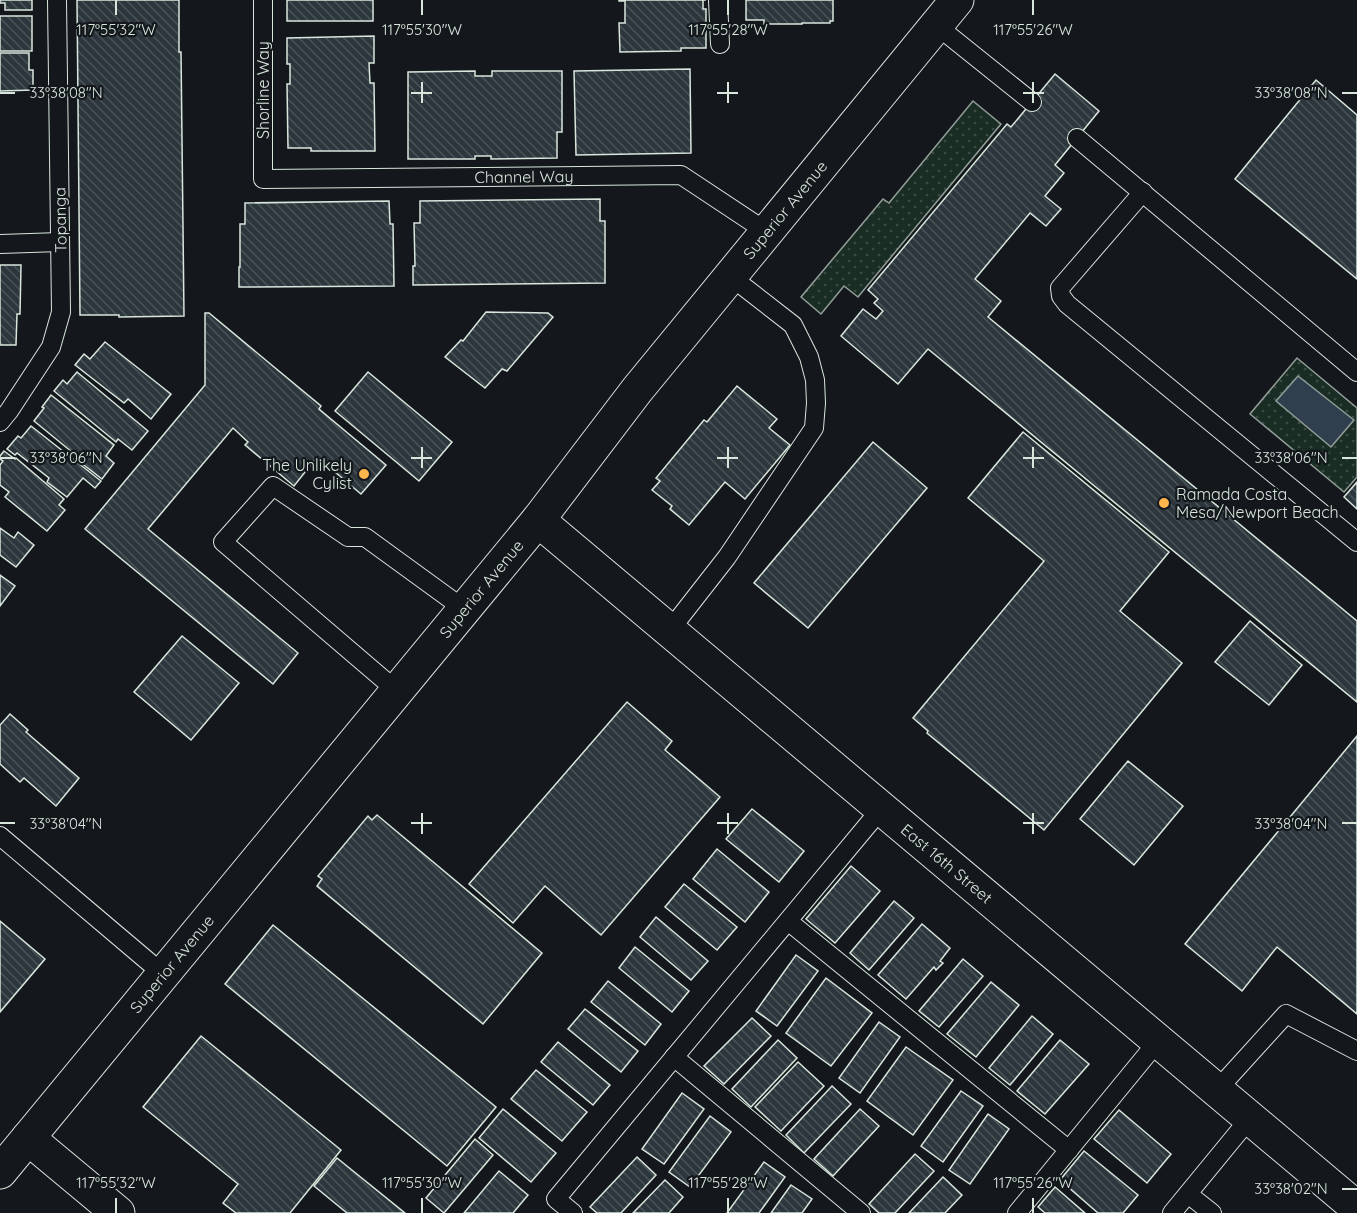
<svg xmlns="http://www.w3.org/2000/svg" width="1357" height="1213" font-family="Quicksand,sans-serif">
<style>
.park{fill:url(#park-dots);stroke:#939e99;stroke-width:1.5}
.water{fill:#2f3f4d;stroke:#939e99;stroke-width:1.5}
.building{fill:url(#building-back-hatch);stroke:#d8e6dc;stroke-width:1.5}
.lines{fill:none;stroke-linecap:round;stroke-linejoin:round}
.lane-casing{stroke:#d8e6dc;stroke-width:20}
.street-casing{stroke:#d8e6dc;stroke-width:35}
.secondary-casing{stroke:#d8e6dc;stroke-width:35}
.lane{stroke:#14181c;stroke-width:18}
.street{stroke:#14181c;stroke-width:33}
.secondary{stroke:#14181c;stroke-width:33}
.ticks{fill:none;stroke:#d8e6dc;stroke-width:2}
.poi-dot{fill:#ffb74d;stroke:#14181c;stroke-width:2}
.labels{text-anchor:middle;stroke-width:4.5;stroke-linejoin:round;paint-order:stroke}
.street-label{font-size:16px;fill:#d8e6dc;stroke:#14181c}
.poi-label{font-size:16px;fill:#d8e6dc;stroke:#14181c;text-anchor:end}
.ticks-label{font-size:15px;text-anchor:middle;fill:#d8e6dc;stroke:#14181c;stroke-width:4.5;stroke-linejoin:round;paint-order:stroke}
</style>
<defs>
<pattern id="park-dots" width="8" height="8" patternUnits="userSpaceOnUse" patternTransform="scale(1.5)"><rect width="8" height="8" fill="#1a2d24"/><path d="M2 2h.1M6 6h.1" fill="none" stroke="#3b4b43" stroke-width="1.8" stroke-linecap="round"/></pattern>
<pattern id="building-back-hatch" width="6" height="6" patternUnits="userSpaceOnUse" patternTransform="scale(1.5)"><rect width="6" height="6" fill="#2c363c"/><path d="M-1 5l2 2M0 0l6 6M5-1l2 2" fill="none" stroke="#4a5358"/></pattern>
</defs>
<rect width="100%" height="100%" fill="#14181c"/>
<g class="park">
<polygon points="973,101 1001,124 858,297 844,286 821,314 801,297 883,199 889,203"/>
<polygon points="1297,358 1357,408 1357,477 1344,492 1250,414"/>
</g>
<polygon class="water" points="1298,376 1354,420 1331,447 1276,401"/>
<g class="building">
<polygon points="0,0 32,0 32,10 5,10 5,3 0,3"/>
<polygon points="77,0 179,0 179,52 181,52 184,316 119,317 119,315 80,315"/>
<rect x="287" y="0" width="86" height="21"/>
<polygon points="619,0 706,0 703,0 703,9 706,9 706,48 681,48 681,51 620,52 619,23 625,23 625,1 619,1"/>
<polygon points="746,0 833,0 833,21 830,21 830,23 802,23 802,24 764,24 764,20 746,20"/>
<rect x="0" y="16" width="32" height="35"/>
<polygon points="374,36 374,63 369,63 370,83 374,83 375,151 311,151 311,148 288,148 287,84 290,84 290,64 287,64 287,38"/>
<polygon points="0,53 29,53 29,70 33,70 33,90 0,91"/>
<polygon points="690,69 691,153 576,155 574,71"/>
<polygon points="475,71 475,76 492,76 492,71 562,71 562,132 557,132 557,158 491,159 491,156 475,156 475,159 408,159 408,72"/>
<polygon points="1055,74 1099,111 1055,165 1064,173 1045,196 1061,209 1046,226 1030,213 975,279 1001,301 988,317 1357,621 1357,702 928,349 898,384 841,336 863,309 876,319 883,311 874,303 878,299 868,290 1007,124 1011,127"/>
<polygon points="1316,80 1357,115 1357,279 1235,179"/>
<polygon points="600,199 600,221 605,221 605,283 413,285 413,266 415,266 414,223 420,223 420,201"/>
<polygon points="389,201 390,224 393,224 394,286 239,287 239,267 240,267 240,224 245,224 245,203"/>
<polygon points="0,265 21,265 20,314 17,314 16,345 0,345"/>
<polygon points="486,312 548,313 553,317 507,371 502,369 485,388 445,357 461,340 463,341"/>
<polygon points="205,313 209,313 321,406 319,409 386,465 361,494 317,457 294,486 245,445 248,442 233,428 148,529 298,653 273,684 85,529 205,385"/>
<polygon points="105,342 171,394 151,419 128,399 124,403 75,365 84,354 90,359"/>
<polygon points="77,372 148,431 132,450 118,439 116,442 54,391 63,380 67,384"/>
<polygon points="368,372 452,442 419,481 335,411"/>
<polygon points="737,386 777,419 769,428 790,445 745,499 725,482 689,525 670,509 672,506 652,490 660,481 656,478 704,420 707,422"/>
<polygon points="51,395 114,445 106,456 114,463 102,479 76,459 78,457 34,421 44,408 42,407"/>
<polygon points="31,426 101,481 95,488 83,478 67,497 47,482 49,478 17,453 15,455 7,449 18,436 21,438"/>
<polygon points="1023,432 1169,552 1120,611 1182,663 1044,830 927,733 928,731 913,718 1044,561 968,498"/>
<polygon points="873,442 927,488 808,628 754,583"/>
<polygon points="4,451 15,459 16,458 64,499 59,505 65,510 47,531 5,497 9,492 0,485 0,465 3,461 0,459 0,456"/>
<polygon points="1357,482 1357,509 1344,497"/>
<polygon points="0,528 14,538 18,532 34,545 16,567 0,555"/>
<polygon points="0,575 15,586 0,606"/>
<polygon points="1250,621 1302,665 1269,705 1215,662"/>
<polygon points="182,636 239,683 191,740 134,692"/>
<polygon points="627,702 672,741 665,750 720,797 601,935 545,886 513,923 469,884"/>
<polygon points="10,714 28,730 26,732 79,778 56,806 24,778 20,782 0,764 0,725"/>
<polygon points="1357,736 1357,1014 1277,947 1242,991 1185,944"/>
<polygon points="1128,761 1183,806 1134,865 1080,819"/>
<polygon points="752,809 804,851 779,882 726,839"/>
<polygon points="377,815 542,953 483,1024 317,886 322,879 318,876 368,816 372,820"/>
<polygon points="717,849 769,892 745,922 693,879"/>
<polygon points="851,866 880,891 835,943 806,919"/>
<polygon points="684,884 737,927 717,950 665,907"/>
<polygon points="894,901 914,918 869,970 850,953"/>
<polygon points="656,917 708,961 691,980 640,937"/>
<polygon points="0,921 45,959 0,1012"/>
<polygon points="922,924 950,948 940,961 943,963 936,970 934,967 906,999 878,975"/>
<polygon points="273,925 496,1107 447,1166 225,984"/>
<polygon points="635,947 689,991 672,1012 619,968"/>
<polygon points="796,955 818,971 777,1026 756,1011"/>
<polygon points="963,959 983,976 939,1027 919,1011"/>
<polygon points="826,978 872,1013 831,1066 786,1033"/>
<polygon points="608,981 661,1024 645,1045 591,1002"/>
<polygon points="991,982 1019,1005 976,1057 947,1034"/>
<polygon points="585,1009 638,1051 621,1072 568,1029"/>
<polygon points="1032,1016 1053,1034 1010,1085 989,1068"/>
<polygon points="752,1018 771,1036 724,1084 704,1066"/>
<polygon points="879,1022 900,1037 860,1093 839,1078"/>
<polygon points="201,1036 341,1150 290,1213 236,1213 223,1203 238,1184 143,1107"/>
<polygon points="778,1040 797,1058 751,1107 732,1089"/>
<polygon points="1060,1040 1089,1064 1045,1114 1017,1091"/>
<polygon points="558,1042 610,1085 593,1105 541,1062"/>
<polygon points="906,1047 953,1080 913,1135 867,1101"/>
<polygon points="798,1062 824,1086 781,1131 755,1107"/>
<polygon points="536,1070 587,1112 562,1141 511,1099"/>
<polygon points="832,1086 851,1104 804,1153 786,1135"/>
<polygon points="961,1091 983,1106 943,1162 921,1146"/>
<polygon points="682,1093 704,1109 664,1164 642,1149"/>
<polygon points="503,1109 556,1153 531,1182 479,1138"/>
<polygon points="860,1109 879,1126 833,1176 814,1159"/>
<polygon points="1119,1110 1171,1154 1147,1183 1094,1139"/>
<polygon points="988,1114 1009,1129 970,1184 949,1170"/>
<polygon points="710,1116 731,1132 690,1187 669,1172"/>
<polygon points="475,1139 493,1155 444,1213 426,1198"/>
<polygon points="1084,1151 1138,1195 1123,1213 1098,1213 1060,1180"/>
<polygon points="915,1154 934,1171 895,1213 879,1213 869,1204"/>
<polygon points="637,1157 656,1175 621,1213 597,1213 590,1207"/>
<polygon points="337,1158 405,1213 347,1213 314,1186"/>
<polygon points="764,1162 785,1177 759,1213 727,1213"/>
<polygon points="499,1171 528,1195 513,1213 464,1213"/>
<polygon points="943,1177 962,1195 945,1213 909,1213"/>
<polygon points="665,1180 683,1197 669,1213 633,1213"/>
<polygon points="791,1185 812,1199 802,1213 771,1213"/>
<polygon points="1055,1187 1085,1213 1045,1213 1038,1207"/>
</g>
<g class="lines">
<defs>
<g id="lane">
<path id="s1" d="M 263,0 L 263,179 L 681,175 L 767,232"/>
<polyline points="718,0 720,44"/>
<polyline points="936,25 1032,102"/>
<polyline points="1077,138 1357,372"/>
<polyline points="1143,192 1060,288 1061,296 1067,304 1357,542"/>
<polyline points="0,244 60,242"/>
<polyline points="0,422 9,411 51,347 61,312 57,0"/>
<polyline points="670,630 727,557 814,428 816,403 815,380 809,357 793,325 730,276"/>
<polyline points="397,691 223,542 273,486 348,537 365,537 464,609"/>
<polyline points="0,836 163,974"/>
<polyline points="788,921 1069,1150"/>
<polyline points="674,1057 861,1213"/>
<polyline points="1217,1090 1286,1014 1357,1051"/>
<polyline points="1188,1194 1212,1213"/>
<polyline points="573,1213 556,1199 881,809"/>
<polyline points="1017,1213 1158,1041"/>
<polyline points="1172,1213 1250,1118"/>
</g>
<polyline id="street" points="28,1138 118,1213"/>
<g id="secondary">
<path id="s2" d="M 538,520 L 1357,1208"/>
<path id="s3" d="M 0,1172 L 538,520 L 637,390 L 957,0"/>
</g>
</defs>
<use href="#lane" class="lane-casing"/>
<use href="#street" class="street-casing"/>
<use href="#secondary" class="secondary-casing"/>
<use href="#lane" class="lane"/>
<use href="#street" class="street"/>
<use href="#secondary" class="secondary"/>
</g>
<path class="ticks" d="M 116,0 L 116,15M 422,0 L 422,15M 728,0 L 728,15M 1033,0 L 1033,15M 422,82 L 422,103M 728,82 L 728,103M 1033,82 L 1033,103M 0,93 L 15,93M 411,93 L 432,93M 717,93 L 738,93M 1023,93 L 1044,93M 1342,93 L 1357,93M 422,447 L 422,468M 728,447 L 728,468M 1033,447 L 1033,468M 0,458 L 15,458M 411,458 L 432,458M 717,458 L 738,458M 1023,458 L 1044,458M 1342,458 L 1357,458M 422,813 L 422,834M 728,813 L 728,834M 1033,813 L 1033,834M 0,823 L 15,823M 411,823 L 432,823M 717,823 L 738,823M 1023,823 L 1044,823M 1342,823 L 1357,823M 1342,1189 L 1357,1189M 116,1198 L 116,1213M 422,1198 L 422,1213M 728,1198 L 728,1213M 1033,1198 L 1033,1213"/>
<g class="poi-dot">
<circle cx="364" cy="474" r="6"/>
<circle cx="1164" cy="503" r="6"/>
</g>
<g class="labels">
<g class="street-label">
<text transform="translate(263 90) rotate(-90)" y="6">Shorline Way</text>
<text dy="6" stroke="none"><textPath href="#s1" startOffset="440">Channel Way</textPath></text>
<text dy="6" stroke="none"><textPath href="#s3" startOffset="1242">Superior Avenue</textPath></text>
<text transform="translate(60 220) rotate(-91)" y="6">Topanga</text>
<text dy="6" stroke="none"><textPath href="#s3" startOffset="756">Superior Avenue</textPath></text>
<text dy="6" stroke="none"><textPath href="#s2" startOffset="534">East 16th Street</textPath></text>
<text dy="6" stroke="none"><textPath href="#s3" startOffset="270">Superior Avenue</textPath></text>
</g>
<g class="poi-label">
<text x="352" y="471">The Unlikely<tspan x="352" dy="18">Cylist</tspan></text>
<text x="1176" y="500" text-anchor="start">Ramada Costa<tspan x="1176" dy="18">Mesa/Newport Beach</tspan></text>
</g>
</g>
<g class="ticks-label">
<text x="116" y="35">117°55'32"W</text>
<text x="422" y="35">117°55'30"W</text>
<text x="728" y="35">117°55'28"W</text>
<text x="1033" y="35">117°55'26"W</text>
<text x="66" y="98">33°38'08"N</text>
<text x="1291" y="98">33°38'08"N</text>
<text x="66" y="463">33°38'06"N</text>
<text x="1291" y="463">33°38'06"N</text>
<text x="66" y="829">33°38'04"N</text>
<text x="1291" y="829">33°38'04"N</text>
<text x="116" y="1188">117°55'32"W</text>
<text x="422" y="1188">117°55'30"W</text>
<text x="728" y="1188">117°55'28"W</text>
<text x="1033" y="1188">117°55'26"W</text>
<text x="1291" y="1194">33°38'02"N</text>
</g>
</svg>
